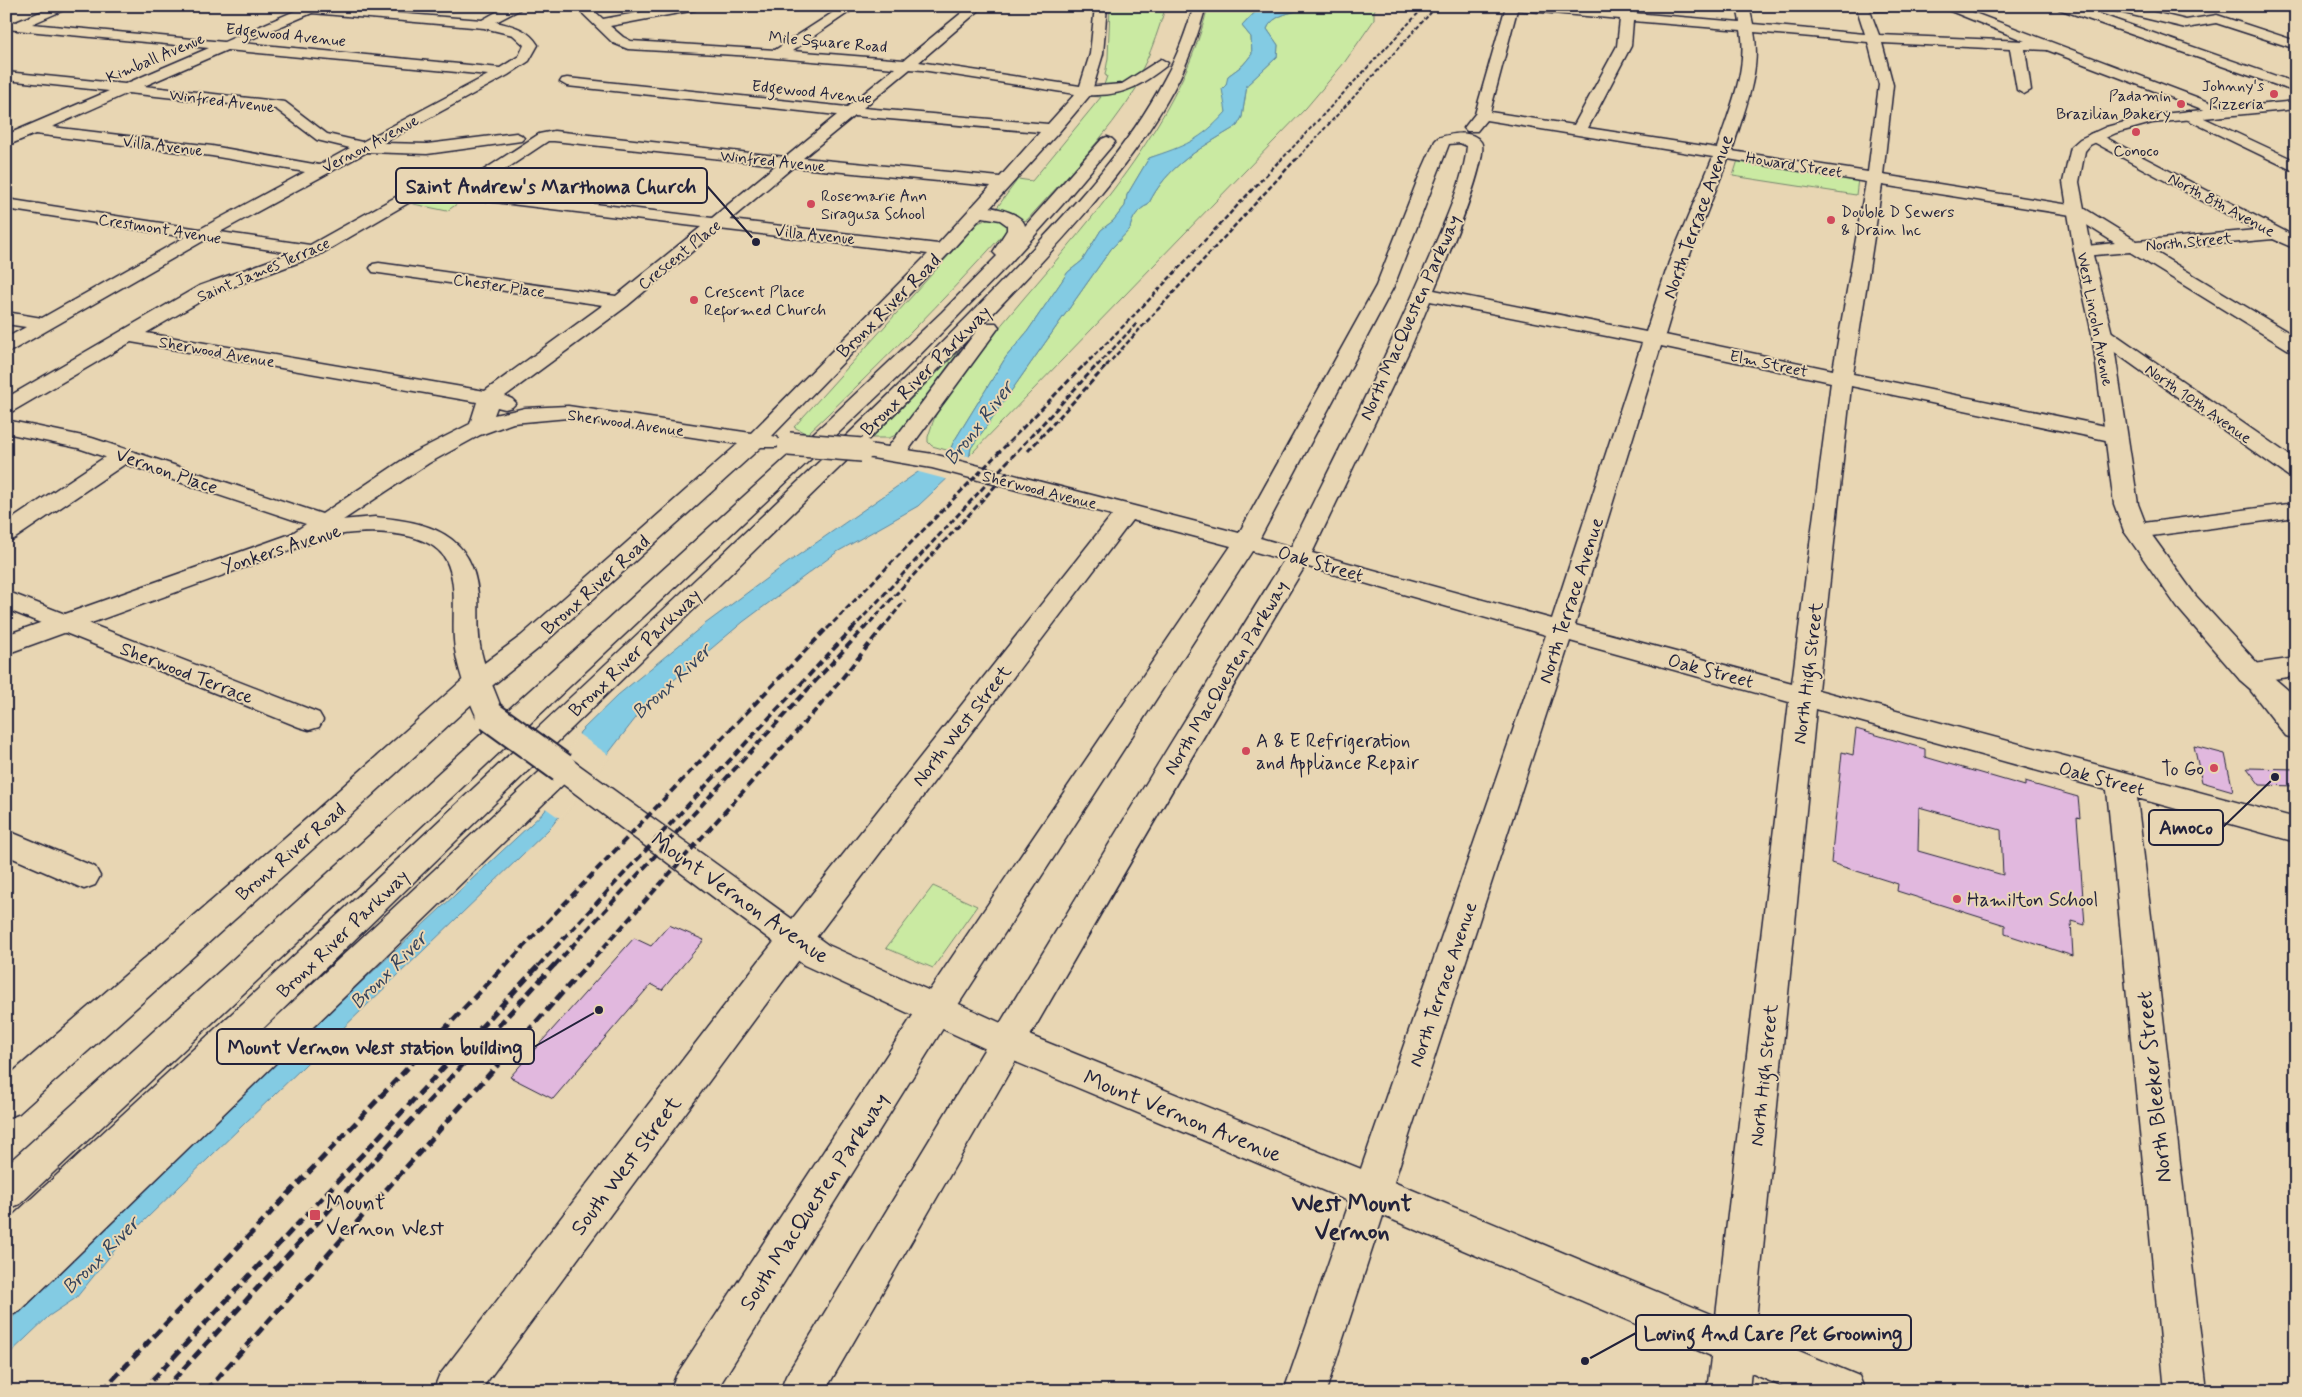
<svg xmlns="http://www.w3.org/2000/svg" width="2302" height="1397" font-family="Mynerve,sans-serif">
<style>
.green{fill:#caeaa2;stroke:#76866e}
.water{fill:#83cbe3;stroke:#5c87a0}
.pier{fill:#e8d6b3}
.building{fill:#e1b8de;stroke:#22223b;fill-rule:evenodd}
.lines{fill:none;stroke-linecap:round;stroke-linejoin:round}
.minor-casing{stroke:#22223b;stroke-width:3}
.major-casing{stroke:#22223b;stroke-width:3}
.highway-casing{stroke:#22223b;stroke-width:3}
.minor{fill:#e8d6b3;fill-rule:evenodd}
.major{fill:#e8d6b3;fill-rule:evenodd}
.highway{fill:#e8d6b3;fill-rule:evenodd}
.rail-far4{stroke:#22223b;stroke-width:2;stroke-dasharray:4 2;stroke-linecap:butt}
.rail-far3{stroke:#22223b;stroke-width:2.5;stroke-dasharray:5 2.5;stroke-linecap:butt}
.rail-far2{stroke:#22223b;stroke-width:3;stroke-dasharray:6 3;stroke-linecap:butt}
.rail-far1{stroke:#22223b;stroke-width:4;stroke-dasharray:8 4;stroke-linecap:butt}
.rail{stroke:#22223b;stroke-width:5;stroke-dasharray:10 5;stroke-linecap:butt}
.minor-bridge-casing{stroke:#22223b;stroke-width:26;stroke-linecap:butt}
.major-bridge-casing{stroke:#22223b;stroke-width:33;stroke-linecap:butt}
.minor-bridge{stroke:#e8d6b3;stroke-width:23}
.major-bridge{stroke:#e8d6b3;stroke-width:29}
.poi-dot{fill:#d1495b;stroke:#e8d6b3;stroke-width:2}
.labels{text-anchor:middle;stroke-width:4;stroke-linejoin:round;paint-order:stroke}
.far-street-label{font-size:16px;fill:#22223b;stroke:#e8d6b3}
.far-poi-label{font-size:16px;fill:#22223b;stroke:#e8d6b3;text-anchor:start}
.street-label{font-size:19px;fill:#22223b;stroke:#e8d6b3}
.poi-label{font-size:19px;fill:#22223b;stroke:#e8d6b3;text-anchor:start}
.water-label{font-size:20px;font-style:italic;fill:#35445d;stroke:#e8d6b3}
.near-street-label{font-size:22px;fill:#22223b;stroke:#e8d6b3}
.near-poi-label{font-size:22px;fill:#22223b;stroke:#e8d6b3;text-anchor:start}
.near-neighbourhood-label{font-size:24px;font-weight:bold;fill:#22223b;stroke:#e8d6b3}
.leader{fill:none;stroke:#22223b;stroke-width:2}
.callout-dot{fill:#22223b;stroke:#e8d6b3;stroke-width:2}
.callout{fill:#e8d6b3;stroke:#22223b;stroke-width:2}
.callout-label{font-size:20px;text-anchor:middle;font-weight:bold;fill:#22223b}
</style>
<rect width="100%" height="100%" fill="#e8d6b3"/>
<filter id="ink" filterUnits="userSpaceOnUse"><feTurbulence type="fractalNoise" baseFrequency=".02" numOctaves="2"/><feDisplacementMap in="SourceGraphic" scale="10" xChannelSelector="R" yChannelSelector="G"/><feConvolveMatrix kernelMatrix="1 2 1 2 8 2 1 2 1" color-interpolation-filters="sRGB"/></filter>
<g filter="url(#ink)">
<g class="green">
<path d="M 1110,6 L 1166,6 C 1160,23 1144,81 1127,86 C 1120,88 1111,87 1103,88 L 1107,76 L 1105,75 L 1108,58 Z"/>
<path d="M 1208,6 L 1261,6 L 1242,26 L 1251,37 L 1252,54 L 1243,65 L 1228,76 L 1226,112 L 1212,129 L 1181,148 L 1149,158 L 1127,195 L 1125,206 L 1113,221 L 1101,230 L 1082,261 L 1068,272 L 1027,332 L 1006,357 L 953,443 L 950,451 L 932,446 L 928,442 L 928,437 C 931,428 934,417 939,409 C 962,369 995,333 1024,298 C 1096,214 1182,117 1208,6 Z"/>
<path d="M 1328,6 L 1377,6 L 1374,11 L 1374,20 L 1344,63 L 1306,108 L 970,455 L 971,448 L 1111,249 L 1130,229 C 1131,219 1139,208 1148,205 C 1167,165 1201,148 1237,126 L 1242,117 L 1247,85 L 1277,57 L 1278,45 L 1267,29 C 1274,10 1310,10 1328,6 Z"/>
<path d="M 1137,87 C 1107,136 1065,178 1027,220 L 1023,221 L 1015,215 L 996,209 L 1018,179 L 1032,181 L 1101,97 L 1089,96 L 1091,94 L 1124,91 Z"/>
<polygon points="1738,160 1858,179 1856,195 1733,176"/>
<polygon points="424,195 464,199 447,211 409,203"/>
<path d="M 990,218 L 1007,221 L 1008,229 C 944,300 877,368 807,434 L 794,427 L 978,223 Z"/>
<polygon points="960,350 898,434 889,438 872,438"/>
<polygon points="933,886 977,906 933,968 886,948"/>
</g>
<path class="water" d="M 1261,6 L 1289,6 L 1288,10 L 1306,6 L 1328,6 C 1310,10 1274,10 1267,29 L 1278,45 L 1277,57 L 1247,85 L 1242,117 L 1237,126 C 1201,148 1167,165 1148,205 C 1139,208 1131,219 1130,229 L 1111,249 L 971,448 L 969,458 L 918,506 L 837,552 L 743,622 L 649,701 L 551,827 L 118,1246 L 76,1298 L 49,1316 L 6,1357 L 6,1324 L 248,1088 L 545,811 L 580,732 L 618,695 L 705,624 L 790,561 L 918,472 L 948,456 L 953,443 L 1006,357 L 1027,332 L 1068,272 L 1082,261 L 1101,230 L 1113,221 L 1125,206 L 1127,195 L 1149,158 C 1184,146 1200,141 1226,112 L 1222,89 L 1226,85 L 1228,76 L 1243,65 L 1252,54 L 1251,37 L 1242,26 Z"/>
<g class="pier">
<polygon points="948,451 972,457 949,480 915,471 946,454"/>
<polygon points="577,733 610,756 561,819 544,807"/>
</g>
<g class="building">
<path d="M 1856,729 L 1925,749 L 1925,757 L 2025,786 L 2025,782 L 2078,797 L 2080,818 L 2077,817 L 2085,925 L 2071,921 L 2073,956 L 2005,934 L 2005,925 L 1897,891 L 1898,884 L 1831,863 L 1842,752 L 1853,755 ZM 1919,807 L 2001,830 L 2003,875 L 1918,851 Z"/>
<polygon points="2194,746 2225,754 2233,791 2202,782"/>
<polygon points="2247,768 2296,769 2296,786 2260,785"/>
<polygon points="669,925 704,940 662,990 651,984 553,1099 510,1077 634,938 651,946"/>
</g>
<g class="lines">
<defs>
<g id="minor">
<path d="M 55,6 L 73,6 L 32,24 L 224,42 L 306,6 L 482,20 L 507,6 L 521,6 L 519,10 L 496,22 C 514,26 528,29 538,45 L 529,61 L 508,75 L 383,143 L 427,144 L 516,133 L 521,135 L 524,138 L 521,141 L 427,154 L 367,152 L 220,232 L 310,245 L 410,189 L 422,189 L 424,192 L 422,195 L 319,255 L 213,294 L 146,333 L 485,391 L 603,305 L 379,273 L 373,272 L 370,268 L 373,264 L 379,263 L 616,296 L 701,227 L 478,200 L 472,199 L 470,195 L 472,191 L 478,190 L 712,218 L 776,165 L 554,141 L 548,141 L 479,187 L 467,187 L 465,184 L 467,181 L 539,134 L 554,131 L 786,157 L 837,115 L 567,86 L 560,82 L 562,79 L 567,78 L 847,107 L 895,68 L 754,56 L 628,49 L 613,43 L 575,6 L 589,6 L 603,19 L 674,6 L 701,6 L 695,10 L 610,26 L 623,37 L 631,41 L 775,50 L 843,6 L 858,6 L 792,51 L 904,60 L 970,6 L 984,6 L 919,62 L 1080,86 L 1090,54 L 1095,6 L 1107,6 L 1103,54 L 1091,94 L 1059,132 L 948,254 L 772,436 L 777,437 L 780,442 L 777,447 L 761,447 L 539,648 L 488,689 L 334,830 L 19,1113 L 6,1118 L 6,1078 L 312,814 L 468,675 L 521,636 L 738,444 L 568,418 L 513,423 L 480,435 L 429,463 L 307,544 L 299,546 L 291,544 L 287,539 L 291,534 L 306,524 L 125,464 L 14,539 L 6,541 L 6,523 L 105,457 L 78,448 L 6,433 L 6,420 L 92,438 L 322,514 L 413,453 L 470,424 L 477,402 L 131,342 L 13,411 L 6,413 L 6,398 L 199,286 L 291,253 L 205,240 L 13,350 L 6,352 L 6,338 L 26,327 L 6,324 L 6,312 L 42,318 L 185,237 L 6,209 L 6,199 L 200,229 L 305,172 L 212,156 L 35,134 L 6,146 L 6,135 L 109,91 L 6,80 L 6,72 L 125,84 L 209,48 L 6,29 L 6,21 L 16,22 ZM 312,13 L 484,28 L 513,35 L 524,45 L 519,56 L 500,68 L 242,43 ZM 227,50 L 488,75 L 362,142 L 327,134 L 285,102 L 144,86 ZM 910,69 L 922,70 L 1075,94 L 1048,124 L 863,108 ZM 128,93 L 276,109 L 317,140 L 350,148 L 319,165 L 212,146 L 52,127 ZM 854,116 L 1040,132 L 1000,177 L 803,158 ZM 793,167 L 811,169 L 991,186 L 938,244 L 730,220 ZM 719,229 L 928,254 L 751,433 L 568,406 L 525,408 L 494,415 L 497,407 L 505,409 L 512,407 L 516,403 L 512,399 L 505,396 L 627,306 Z"/>
<path d="M 1506,6 L 1558,6 L 1621,12 L 1622,6 L 1634,6 L 1634,13 L 1740,22 L 1737,6 L 1749,6 L 1753,24 L 1865,34 L 1856,6 L 1897,6 L 1891,10 L 1870,11 L 1879,35 L 2025,41 L 1938,6 L 1956,6 L 2225,108 L 2227,111 L 2225,114 L 2215,114 L 2047,50 L 2025,49 L 2031,90 L 2024,94 L 2017,90 L 2010,49 L 1882,43 L 1893,85 L 1883,175 L 2082,207 L 2137,241 L 2256,230 L 2090,140 L 2087,137 L 2090,134 L 2095,132 L 2296,237 L 2296,249 L 2273,239 L 2152,250 L 2296,337 L 2296,352 L 2289,350 L 2130,252 L 2083,256 L 2077,255 L 2074,251 L 2077,247 L 2115,243 L 2071,215 L 1882,185 L 1853,374 L 2115,428 L 2123,430 L 2126,435 L 2123,440 L 2115,442 L 1851,386 L 1818,690 L 2296,818 L 2296,842 L 2137,798 L 2207,1391 L 2165,1391 L 2107,790 L 1816,709 L 1749,1391 L 1707,1391 L 1789,702 L 1570,641 L 1326,1391 L 1284,1391 L 1546,635 L 1305,566 C 1141,839 985,1116 825,1391 L 780,1391 L 786,1376 C 952,1104 1115,831 1284,560 L 1252,551 L 947,1022 L 716,1391 L 670,1391 L 676,1376 L 923,1000 L 1231,546 L 1132,520 L 786,977 L 480,1391 L 433,1391 L 439,1376 L 762,957 L 1112,515 L 932,468 L 854,455 L 851,450 L 854,445 L 862,443 L 933,454 L 1239,533 L 1376,286 L 1418,179 L 1435,141 L 1438,138 C 1450,134 1472,129 1481,142 C 1491,155 1442,271 1434,290 L 1646,332 L 1669,262 L 1713,157 L 1486,120 L 1477,131 L 1467,131 L 1464,128 L 1475,114 ZM 1517,10 L 1620,19 L 1617,46 L 1574,125 L 1490,112 ZM 1633,21 L 1741,30 C 1748,70 1729,111 1717,148 L 1588,128 L 1631,46 ZM 1754,32 L 1868,42 L 1879,85 L 1868,172 L 1732,151 C 1743,113 1762,71 1754,32 ZM 1460,143 L 1467,146 C 1464,182 1440,233 1425,267 C 1384,362 1337,454 1291,547 L 1260,538 L 1394,286 L 1449,144 ZM 1728,159 L 1866,182 L 1833,370 L 1665,335 L 1687,262 ZM 1430,301 L 1642,343 L 1552,619 L 1312,553 L 1410,349 ZM 1661,346 L 1831,382 L 1792,683 L 1575,625 Z"/>
<polygon points="2057,6 2076,6 2296,83 2296,92 2059,9"/>
<polygon points="2105,6 2128,6 2186,20 2217,15 2296,41 2296,49 2216,23 2186,28 2107,9"/>
<polygon points="2189,111 2296,161 2296,172 2184,118 2182,115 2184,112"/>
<polygon points="2102,328 2109,330 2296,460 2296,478 2288,476 2095,338 2092,334 2095,330"/>
<polygon points="2296,503 2296,517 2136,538 2128,536 2124,531 2128,526 2136,524"/>
<polygon points="6,591 319,713 323,720 319,727 309,730 299,727 6,609"/>
<polygon points="2296,658 2296,676 2250,682 2240,680 2237,673 2240,666"/>
<polygon points="2265,681 2275,684 2296,710 2296,739 2286,736 2251,691 2255,684"/>
<polygon points="6,830 95,867 100,876 95,885 84,889 6,855"/>
</g>
<g id="major">
<polygon points="2296,101 2296,109 2152,123 2116,133 2090,145 2085,151 2079,182 2092,251 2112,334 2138,504 2148,530 2195,595 2260,666 2296,697 2296,723 2286,720 2240,680 2177,607 2124,531 2114,504 2092,334 2074,251 2063,182 2071,147 2080,139 2106,127 2151,115"/>
<path d="M 375,517 C 428,522 473,533 478,594 C 479,613 477,633 481,651 C 486,674 497,694 504,716 L 500,723 L 490,726 L 480,723 C 469,704 455,662 454,640 C 452,614 458,584 446,560 C 429,527 355,529 325,538 L 6,654 L 6,635 L 302,530 L 341,520 Z"/>
<polygon points="562,757 572,760 828,945 1021,1032 1386,1179 1859,1376 1865,1391 1793,1391 1358,1205 997,1054 804,965 552,776 547,768 552,760"/>
</g>
<g id="highway">
<path d="M 1194,6 L 1206,6 C 1199,31 1191,54 1180,77 C 1134,168 1053,250 984,323 L 996,323 L 999,327 L 902,459 L 894,461 L 886,459 L 883,454 L 978,329 L 874,434 L 234,1057 L 552,760 L 562,757 L 572,760 L 577,768 L 572,776 L 20,1311 L 6,1317 L 6,1222 C 244,1003 481,783 716,560 C 813,467 912,376 1005,278 C 1063,217 1125,154 1165,78 C 1178,55 1186,31 1194,6 Z"/>
<path d="M 1161,59 L 1168,63 L 1166,66 C 1144,83 1126,95 1097,95 C 1090,95 1083,97 1079,91 L 1086,87 L 1122,84 Z"/>
<path d="M 1107,137 L 1112,139 L 1115,142 L 1062,205 L 1010,263 L 900,375 L 20,1204 L 6,1210 L 6,1165 L 828,420 L 942,312 L 997,256 L 993,252 L 1007,230 L 1007,225 L 1000,220 L 971,215 L 969,211 L 971,207 C 984,204 1022,211 1025,226 L 1102,139 Z"/>
</g>
</defs>
<use href="#minor" class="minor-casing"/>
<use href="#major" class="major-casing"/>
<use href="#highway" class="highway-casing"/>
<use href="#minor" class="minor"/>
<use href="#major" class="major"/>
<use href="#highway" class="highway"/>
<g class="rail-far4">
<polyline points="1280,161 1425,6"/>
<polyline points="1295,161 1437,6"/>
</g>
<g class="rail-far3">
<polyline points="1084,366 1147,302 1281,159"/>
<polyline points="1097,366 1137,323"/>
<polyline points="1106,366 1296,159"/>
</g>
<g class="rail-far2">
<polyline points="1028,451 1108,364"/>
<polyline points="827,629 1085,364"/>
<polyline points="852,629 1098,364"/>
<polyline points="864,629 1009,471"/>
<polyline points="882,629 905,600"/>
</g>
<g class="rail-far1">
<polyline points="505,966 828,627"/>
<polyline points="538,966 854,627"/>
<polyline points="554,966 865,627"/>
<polyline points="587,966 823,702 883,627"/>
</g>
<g class="rail">
<polyline points="102,1391 506,964"/>
<polyline points="142,1391 540,964"/>
<polyline points="163,1391 555,964"/>
<polyline points="206,1391 588,964"/>
</g>
<defs>
<polyline id="minor-bridge" points="789,444 862,450"/>
<polyline id="major-bridge" points="490,716 562,768"/>
</defs>
<use href="#minor-bridge" class="minor-bridge-casing"/>
<use href="#major-bridge" class="major-bridge-casing"/>
<use href="#minor-bridge" class="minor-bridge"/>
<use href="#major-bridge" class="major-bridge"/>
</g>
</g>
<g class="poi-dot">
<circle cx="2274" cy="94" r="5"/>
<circle cx="2181" cy="104" r="5"/>
<circle cx="2136" cy="132" r="5"/>
<circle cx="811" cy="204" r="5"/>
<circle cx="1831" cy="220" r="5"/>
<circle cx="694" cy="300" r="5"/>
<circle cx="1246" cy="751" r="5"/>
<circle cx="2214" cy="768" r="5"/>
<circle cx="1957" cy="899" r="5"/>
<rect x="309" y="1209" width="12" height="12" rx="2.5"/>
</g>
<g class="labels">
<g class="far-street-label">
<text transform="translate(286 34) rotate(6)" y="6">Edgewood Avenue</text>
<text transform="translate(828 41) rotate(5)" y="6">Mile Square Road</text>
<text transform="translate(155 57) rotate(-23)" y="6">Kimball Avenue</text>
<text transform="translate(812 91) rotate(6)" y="6">Edgewood Avenue</text>
<text transform="translate(222 100) rotate(7)" y="6">Winfred Avenue</text>
<text transform="translate(370 143) rotate(-28)" y="6">Vernon Avenue</text>
<text transform="translate(163 145) rotate(7)" y="6">Villa Avenue</text>
<text transform="translate(773 160) rotate(6)" y="6">Winfred Avenue</text>
<text transform="translate(1794 164) rotate(9)" y="6">Howard Street</text>
<text transform="translate(2222 204) rotate(28)" y="6">North 8th Avenue</text>
<text transform="translate(160 228) rotate(9)" y="6">Crestmont Avenue</text>
<text transform="translate(815 234) rotate(6)" y="6">Villa Avenue</text>
<text transform="translate(2189 241) rotate(-5)" y="6">North Street</text>
<text transform="translate(679 254) rotate(-39)" y="6">Crescent Place</text>
<text transform="translate(263 269) rotate(-23)" y="6">Saint James Terrace</text>
<text transform="translate(499 285) rotate(8)" y="6">Chester Place</text>
<text transform="translate(2096 319) rotate(79)" y="6">West Lincoln Avenue</text>
<text transform="translate(217 351) rotate(10)" y="6">Sherwood Avenue</text>
<text transform="translate(1769 363) rotate(12)" y="6">Elm Street</text>
<text transform="translate(2199 403) rotate(35)" y="6">North 10th Avenue</text>
<text transform="translate(626 422) rotate(8)" y="6">Sherwood Avenue</text>
<text transform="translate(1040 489) rotate(14)" y="6">Sherwood Avenue</text>
</g>
<g class="far-poi-label">
<text x="2264" y="91" text-anchor="end">Johnny's<tspan x="2264" dy="18">Pizzeria</tspan></text>
<text x="2171" y="101" text-anchor="end">Padamin<tspan x="2171" dy="18">Brazilian Bakery</tspan></text>
<text x="2136" y="156" text-anchor="middle">Conoco</text>
<text x="821" y="201">Rosemarie Ann<tspan x="821" dy="18">Siragusa School</tspan></text>
<text x="1841" y="217">Double D Sewers<tspan x="1841" dy="18">&amp; Drain Inc</tspan></text>
<text x="704" y="297">Crescent Place<tspan x="704" dy="18">Reformed Church</tspan></text>
</g>
<g class="street-label">
<text transform="translate(1697 216) rotate(-70)" y="7">North Terrace Avenue</text>
<text transform="translate(888 305) rotate(-45)" y="7">Bronx River Road</text>
<text transform="translate(1409 317) rotate(-66)" y="7">North MacQuesten Parkway</text>
<text transform="translate(925 370) rotate(-45)" y="7">Bronx River Parkway</text>
<text transform="translate(167 470) rotate(19)" y="7">Vernon Place</text>
<text transform="translate(281 548) rotate(-18)" y="7">Yonkers Avenue</text>
<text transform="translate(1321 563) rotate(16)" y="7">Oak Street</text>
<text transform="translate(595 584) rotate(-42)" y="7">Bronx River Road</text>
<text transform="translate(1570 600) rotate(-72)" y="7">North Terrace Avenue</text>
<text transform="translate(634 652) rotate(-44)" y="7">Bronx River Parkway</text>
<text transform="translate(1711 670) rotate(15)" y="7">Oak Street</text>
<text transform="translate(187 672) rotate(21)" y="7">Sherwood Terrace</text>
<text transform="translate(1807 673) rotate(-83)" y="7">North High Street</text>
<text transform="translate(1225 677) rotate(-59)" y="7">North MacQuesten Parkway</text>
<text transform="translate(961 725) rotate(-52)" y="7">North West Street</text>
<text transform="translate(2102 778) rotate(15)" y="7">Oak Street</text>
<text transform="translate(290 851) rotate(-41)" y="7">Bronx River Road</text>
<text transform="translate(342 933) rotate(-44)" y="7">Bronx River Parkway</text>
<text transform="translate(1442 984) rotate(-71)" y="7">North Terrace Avenue</text>
<text transform="translate(1763 1075) rotate(-84)" y="7">North High Street</text>
</g>
<g class="poi-label">
<text x="1256" y="747">A &amp; E Refrigeration<tspan x="1256" dy="22">and Appliance Repair</tspan></text>
<text x="2204" y="775" text-anchor="end">To Go</text>
<text x="1967" y="906">Hamilton School</text>
</g>
<g class="water-label">
<text transform="translate(978 423) rotate(-52)" y="7">Bronx River</text>
<text transform="translate(671 681) rotate(-43)" y="7">Bronx River</text>
<text transform="translate(388 970) rotate(-45)" y="7">Bronx River</text>
<text transform="translate(100 1255) rotate(-45)" y="7">Bronx River</text>
</g>
<g class="near-street-label">
<text transform="translate(741 897) rotate(35)" y="8">Mount Vernon Avenue</text>
<text transform="translate(2153 1087) rotate(-96)" y="8">North Bleeker Street</text>
<text transform="translate(1183 1115) rotate(22)" y="8">Mount Vernon Avenue</text>
<text transform="translate(625 1165) rotate(-53)" y="8">South West Street</text>
<text transform="translate(813 1201) rotate(-57)" y="8">South MacQuesten Parkway</text>
</g>
<g class="near-poi-label">
<text x="326" y="1210">Mount<tspan x="326" dy="25">Vernon West</tspan></text>
</g>
<g class="near-neighbourhood-label">
<text x="1352" y="1211">West Mount<tspan x="1352" dy="28">Vernon</tspan></text>
</g>
</g>
<path class="leader" d="M756 242L707 186M2275 777L2223 827M599 1010L534 1047M1585 1361L1636 1333"/>
<g class="callout-dot">
<circle cx="756" cy="242" r="5"/>
<circle cx="2275" cy="777" r="5"/>
<circle cx="599" cy="1010" r="5"/>
<circle cx="1585" cy="1361" r="5"/>
</g>
<g class="callout">
<rect x="396" y="168" width="311" height="35" rx="5"/>
<rect x="2149" y="810" width="74" height="35" rx="5"/>
<rect x="217" y="1029" width="317" height="35" rx="5"/>
<rect x="1636" y="1315" width="275" height="35" rx="5"/>
</g>
<g class="callout-label">
<text x="551" y="193">Saint Andrew's Marthoma Church</text>
<text x="2186" y="834">Amoco</text>
<text x="375" y="1054">Mount Vernon West station building</text>
<text x="1773" y="1340">Loving And Care Pet Grooming</text>
</g>
<rect width="2302" height="1397" fill="none" stroke="#e8d6b3" stroke-width="25"/>
<rect x="12" y="12" width="2277" height="1372" fill="none" stroke="#22223b" stroke-width="2" filter="url(#ink)"/>
</svg>
